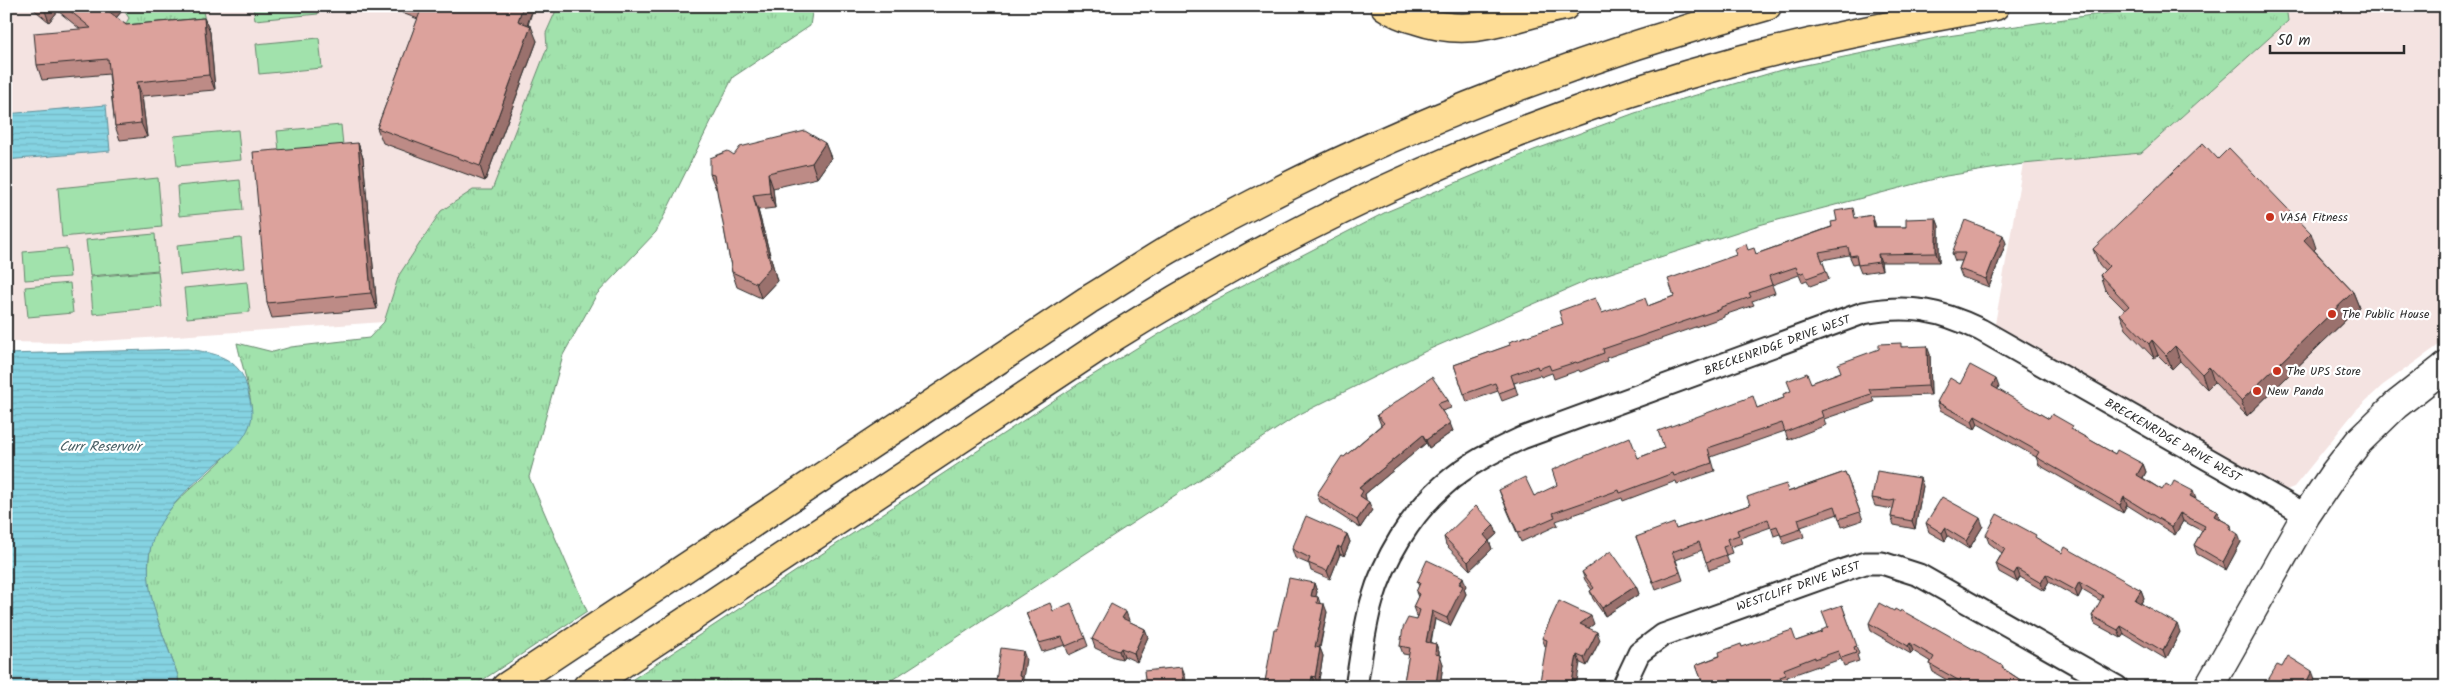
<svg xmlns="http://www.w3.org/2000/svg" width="2452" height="693" font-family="Kalam,sans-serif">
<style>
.built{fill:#f4e3e1}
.grass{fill:url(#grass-tufts);stroke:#66866c}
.pitch{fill:#a1e2ac;stroke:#66866c}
.water{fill:url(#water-rules);stroke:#619099}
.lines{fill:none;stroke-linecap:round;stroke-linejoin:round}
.street-casing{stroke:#2b2b2b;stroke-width:25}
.secondary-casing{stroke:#2b2b2b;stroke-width:31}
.highway-casing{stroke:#2b2b2b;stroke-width:31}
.street{stroke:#fff;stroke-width:21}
.secondary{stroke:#fff;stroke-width:28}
.highway{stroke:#fedd96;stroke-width:28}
.wall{fill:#bd8b86;stroke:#2b2b2b}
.shaded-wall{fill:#9a716d;stroke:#2b2b2b}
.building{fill:#dca29c;stroke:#2b2b2b}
.poi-dot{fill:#c8321e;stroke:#fff;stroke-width:2}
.labels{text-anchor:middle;stroke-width:4.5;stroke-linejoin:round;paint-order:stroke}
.poi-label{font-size:12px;fill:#2b2b2b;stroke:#fff;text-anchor:start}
.street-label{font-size:12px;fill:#2b2b2b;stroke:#fff}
.water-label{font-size:14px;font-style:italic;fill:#465d62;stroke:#fff}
</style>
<defs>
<pattern id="grass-tufts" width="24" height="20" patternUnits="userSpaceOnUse" patternTransform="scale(1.25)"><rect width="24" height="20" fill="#a1e2ac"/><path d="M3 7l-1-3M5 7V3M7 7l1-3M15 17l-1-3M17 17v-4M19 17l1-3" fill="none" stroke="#8bc294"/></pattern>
<pattern id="water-rules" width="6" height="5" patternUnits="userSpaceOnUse" patternTransform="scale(1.25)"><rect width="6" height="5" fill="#85d3e2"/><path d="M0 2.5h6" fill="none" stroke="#73b5c2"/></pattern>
</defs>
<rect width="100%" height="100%" fill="#fff"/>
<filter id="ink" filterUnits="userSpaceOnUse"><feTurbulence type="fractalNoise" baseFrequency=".02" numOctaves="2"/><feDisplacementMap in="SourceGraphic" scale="10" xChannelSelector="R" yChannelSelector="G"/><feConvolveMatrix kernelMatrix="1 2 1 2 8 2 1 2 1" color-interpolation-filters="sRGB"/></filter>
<g filter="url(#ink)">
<g class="built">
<polygon points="6,6 558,6 546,33 547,48 492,190 399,275 384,322 72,343 6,342"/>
<polygon points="2286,6 2446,6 2446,340 2383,385 2356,410 2294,487 2286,490 1995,324 2023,164 2141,153 2288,21"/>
</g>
<g class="grass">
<polygon points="130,6 202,6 206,26 124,27 129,18 125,12"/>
<path d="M 558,6 L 813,6 L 810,26 L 733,77 L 656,232 L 597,294 L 563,355 L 529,477 L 587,611 L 472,687 L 179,687 L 178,676 C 168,645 147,602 148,570 C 149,557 150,541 156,530 C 179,483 248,459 251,406 C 251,395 240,357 237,343 L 273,352 L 291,347 L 369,338 L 384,322 L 399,275 L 441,211 L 473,190 L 492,190 L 547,48 L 546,33 Z"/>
<polygon points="2176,6 2286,6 2288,21 2141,153 2023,164 1946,176 1759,225 1589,280 1430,349 1298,415 881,687 621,687 1080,383 1211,302 1386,212 1534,150 1635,113 1781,70 1941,37 2092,15"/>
</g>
<g class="pitch">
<polygon points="253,6 318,6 318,14 255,20"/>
<polygon points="319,38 322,68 259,74 256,44"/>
<polygon points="341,125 344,155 280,161 277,131"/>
<polygon points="238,130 241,160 177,166 174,136"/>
<polygon points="158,178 162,227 62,237 58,188"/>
<polygon points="240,180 243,210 179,216 177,186"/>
<polygon points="155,234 158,270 90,276 86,240"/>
<polygon points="241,238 244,268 180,275 177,245"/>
<polygon points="67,248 70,277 25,280 23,252"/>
<polygon points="158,271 162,307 93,314 90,277"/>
<polygon points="247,282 250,312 187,318 184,288"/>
<polygon points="70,283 73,313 28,317 25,287"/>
</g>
<g class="water">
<polygon points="106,105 110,151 6,160 6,114"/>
<path d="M 188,349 C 214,353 239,357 247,387 C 249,398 254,410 251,421 C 245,443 225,456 209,470 C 185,491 156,518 150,551 C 142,593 165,637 178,676 L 179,687 L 6,687 L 6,354 Z"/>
</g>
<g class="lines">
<defs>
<g id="street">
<path d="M 1356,687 C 1361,658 1364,628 1372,601 C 1384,559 1411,514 1444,485 C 1466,465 1494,451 1522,438 L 1863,313 C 1909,304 1940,310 1981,330 L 2306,515"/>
<polyline points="1623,687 1639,653 1663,635 1847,569 1865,563 1882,563 1919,575 2117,687"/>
</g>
<polyline id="secondary" points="2209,687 2306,515 2335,472 2359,441 2396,405 2446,366"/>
<g id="highway">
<path d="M 1385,6 C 1395,13 1405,17 1417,20 C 1476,40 1508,16 1565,6"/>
<path d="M 506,687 L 1088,300 C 1115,284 1141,266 1168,250 C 1356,143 1559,63 1767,6"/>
<path d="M 587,687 L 1112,338 C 1306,216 1521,118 1743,59 C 1826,38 1910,21 1995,6"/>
</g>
</defs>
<use href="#street" class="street-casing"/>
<use href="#secondary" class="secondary-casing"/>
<use href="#highway" class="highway-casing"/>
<use href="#street" class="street"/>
<use href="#secondary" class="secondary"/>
<use href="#highway" class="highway"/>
</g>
<g class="wall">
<polygon points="30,6 126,6 116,18 126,25 204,18 210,32 215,90 142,96 147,137 120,140 115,126 109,74 42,80 37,65 80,29 58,11 49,22"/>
<polygon points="400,6 534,6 528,25 537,41 485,181 383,143 377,128 418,19 402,13"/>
<polygon points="358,143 363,158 377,309 272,318 267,303"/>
<polygon points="825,143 831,158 817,178 773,188 775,208 758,210 777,281 761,298 737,287 732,272 717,189 716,189 710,174 734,155"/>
<polygon points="2218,159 2316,248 2314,250 2353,292 2359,307 2247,416 2214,382 2207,389 2180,361 2172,369 2158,355 2154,358 2126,329 2120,314 2125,310 2105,290 2100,275 2105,271 2099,264 2093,249"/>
<polygon points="1872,215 1875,227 1906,227 1936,218 1939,226 1939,262 1881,262 1882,270 1861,273 1857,263 1853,264 1849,255 1822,260 1829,279 1810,286 1807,280 1802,282 1799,275 1772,285 1775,293 1752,301 1754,305 1724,315 1724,317 1606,358 1607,361 1580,372 1579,370 1554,379 1552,373 1541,377 1540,375 1514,383 1518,395 1502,401 1498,391 1467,402 1454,365 1602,313 1648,306 1674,296 1748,250 1756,254 1856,218"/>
<polygon points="2006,243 1989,287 1962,277 1959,269 1962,261 1955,261 1952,253"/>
<polygon points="1902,347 1930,354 1931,395 1872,397 1874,402 1824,419 1826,425 1788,440 1785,431 1711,457 1715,471 1677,484 1676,481 1623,501 1622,498 1556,521 1558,525 1521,542 1502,498 1499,490 1534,496 1638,458 1664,448 1757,408 1784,398 1811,383 1841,372"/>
<polygon points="1960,384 1999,387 1997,390 2049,419 2074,431 2115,454 2143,464 2146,472 2143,478 2162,490 2195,499 2217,511 2220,519 2231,525 2232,530 2241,542 2226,570 2197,554 2194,545 2202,531 2183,521 2175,535 2127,505 2123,513 2039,465 2036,457 1978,424 1975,429 1940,410 1937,402"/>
<polygon points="1448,400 1451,408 1442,411 1453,431 1429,448 1426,443 1365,494 1366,499 1366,500 1372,510 1360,528 1320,502 1317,494 1344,457 1381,425 1377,415"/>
<polygon points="1845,472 1863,520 1842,527 1838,514 1801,527 1804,537 1784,544 1780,534 1774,536 1771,527 1740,538 1742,543 1730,547 1732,553 1726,555 1729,563 1709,570 1702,550 1676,560 1683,580 1656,590 1636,537 1676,529 1750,505"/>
<polygon points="1923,486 1915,529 1894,525 1891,517 1893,509 1875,506 1872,498"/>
<polygon points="1926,523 1983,526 1969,549 1948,536 1945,541 1929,532"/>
<polygon points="1347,534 1350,542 1344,556 1340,554 1330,579 1311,571 1309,564 1295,558 1292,549"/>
<polygon points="1497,534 1489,541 1492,549 1470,570 1446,545 1444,537"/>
<polygon points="1986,535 2038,539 2062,553 2141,590 2144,598 2141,603 2180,632 2166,659 2124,634 2121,638 2095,624 2092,616 2101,601 2082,590 2078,598 2049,582 2044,591 2020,577 2017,582 1999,572 1996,564 2002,553 1989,543"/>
<polygon points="1582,572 1636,586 1639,594 1605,616 1593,599 1590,591 1592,590 1585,580"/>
<polygon points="1417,582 1466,586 1464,589 1466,594 1450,626 1435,619 1431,643 1436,644 1439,652 1439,655 1443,664 1440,687 1398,687 1403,687 1409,655 1403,654 1400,646 1417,620 1418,616 1416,615 1413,607 1418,597 1416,592 1419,586"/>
<polygon points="1314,583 1317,592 1315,597 1318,597 1320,603 1327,612 1320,648 1323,656 1318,685 1315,684 1314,687 1262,687 1265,682 1277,629"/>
<polygon points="1842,605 1859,654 1857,655 1859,661 1844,666 1841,659 1818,667 1818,666 1787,677 1789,683 1783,685 1784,687 1704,687 1696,665 1742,647 1796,641 1822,632 1828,627"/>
<polygon points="1053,611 1085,638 1088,646 1069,655 1065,645 1042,652 1026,613"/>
<polygon points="2446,613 2446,630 2441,617"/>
<polygon points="1129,620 1128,621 1145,629 1148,637 1137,662 1124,656 1122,659 1114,657 1095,648 1092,639"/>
<polygon points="1869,623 2004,669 2022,681 2024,687 1959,687 1933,672 1930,664 1931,662 1913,651 1911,654 1871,631"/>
<polygon points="1594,624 1588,628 1600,640 1587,666 1545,646 1542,638"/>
</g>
<g class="shaded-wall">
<polygon points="45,6 56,6 58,11 49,22 44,8"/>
<polygon points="108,6 126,6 111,24 106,9"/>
<polygon points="523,6 534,6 523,36 518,21"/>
<polygon points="204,18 210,32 215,90 209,75"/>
<polygon points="531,26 537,41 485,181 480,166"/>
<polygon points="137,82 142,96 147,137 141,123"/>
<polygon points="358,143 363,158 377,309 371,293"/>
<polygon points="825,143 831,158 817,178 812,163"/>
<polygon points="768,173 773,188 775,208 770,193"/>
<polygon points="753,195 758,210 777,281 761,298 756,283"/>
<polygon points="1872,215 1875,223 1877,235 1874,227"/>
<polygon points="1936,218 1939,226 1939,262 1936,253"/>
<polygon points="2311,233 2316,248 2309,255 2304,240"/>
<polygon points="2003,235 2006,243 1989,287 1986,279"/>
<polygon points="1878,254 1881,262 1882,270 1879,262"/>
<polygon points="2353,292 2359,307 2247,416 2241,401"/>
<polygon points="2152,340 2158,355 2154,358 2149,344"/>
<polygon points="1927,346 1930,354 1931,395 1928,386"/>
<polygon points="2175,346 2180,361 2172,369 2166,355"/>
<polygon points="2209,367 2214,382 2207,389 2202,374"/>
<polygon points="1996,379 1999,387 1995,394 1992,386"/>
<polygon points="1975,416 1978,424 1975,429 1972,421"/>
<polygon points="1450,423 1453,431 1429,448 1426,440"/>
<polygon points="1423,435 1426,443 1365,494 1366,499 1363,505 1360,496 1359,488"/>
<polygon points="2143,464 2146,472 2140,483 2137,475"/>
<polygon points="1920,478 1923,486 1915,529 1912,521"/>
<polygon points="2193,491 2196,499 2190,496"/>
<polygon points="2124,497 2127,505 2123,513 2120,505"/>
<polygon points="1369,502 1372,510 1360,528 1357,520"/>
<polygon points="2217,511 2220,519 2217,524 2214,516"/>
<polygon points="2180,513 2183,521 2175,535 2172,527"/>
<polygon points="1980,518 1983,526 1969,549 1966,541"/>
<polygon points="1494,525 1497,534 1489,541 1492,549 1470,570 1468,562 1484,535"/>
<polygon points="1945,528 1948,536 1945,541 1942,533"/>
<polygon points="1347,534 1350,542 1344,556 1341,548"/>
<polygon points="2238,534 2241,542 2226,570 2223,562"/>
<polygon points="1338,546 1340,554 1330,579 1327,571"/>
<polygon points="2017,569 2020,577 2017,582 2014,574"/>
<polygon points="2046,574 2049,582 2044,591 2041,583"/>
<polygon points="1463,577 1466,586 1464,589 1466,594 1450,626 1447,618"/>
<polygon points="2079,582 2082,590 2078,598 2075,590"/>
<polygon points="1314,583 1317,592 1314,604 1311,596"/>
<polygon points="1636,586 1639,594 1605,616 1602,608"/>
<polygon points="2141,590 2144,598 2138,608 2135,600"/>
<polygon points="1324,604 1327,612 1318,655 1315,647"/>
<polygon points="1432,611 1435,619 1429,650 1426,642"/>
<polygon points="1126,612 1129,620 1125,626 1122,618"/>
<polygon points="1591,616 1594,624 1583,632 1580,624"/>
<polygon points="2177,624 2180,632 2166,659 2163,651"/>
<polygon points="2121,626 2124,634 2121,638 2118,630"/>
<polygon points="1145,629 1148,637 1137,662 1134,653"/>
<polygon points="1597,632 1600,640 1587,666 1584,658"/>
<polygon points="1910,643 1913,651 1911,654 1908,646"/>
<polygon points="1436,644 1439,652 1438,662 1435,654"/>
<polygon points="1121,648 1124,656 1122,659 1119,651"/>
<polygon points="1320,648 1323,656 1318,685 1315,677"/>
<polygon points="1023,651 1026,659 1023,679 1025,685 1022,687 1019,676"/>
<polygon points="1440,655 1443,664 1440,687 1437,687 1436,684"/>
<polygon points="1577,655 1580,663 1576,687 1571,687"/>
<polygon points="1182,667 1185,675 1187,687 1184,683"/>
<polygon points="2312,671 2315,679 2311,687 2307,681"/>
<polygon points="1312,676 1315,684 1314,687 1310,687"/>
<polygon points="2022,681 2024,687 2019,687"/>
</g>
<g class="building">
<polygon points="64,6 108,6 106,9 126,25 204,18 209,75 137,82 141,123 115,126 108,59 37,65 34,33 91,28"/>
<polygon points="420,6 523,6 518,21 531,26 480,166 377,128 422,7"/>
<polygon points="805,131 825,143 812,163 768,173 770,193 753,195 771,266 756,283 732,272 714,175 710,174 710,158 728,151 734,155 740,147"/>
<polygon points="358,143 371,293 267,303 253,152"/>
<polygon points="2203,143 2218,159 2229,148 2311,233 2304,240 2353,292 2241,401 2209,367 2202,374 2175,346 2166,355 2152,340 2149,344 2120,314 2129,306 2100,275 2109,266 2093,249"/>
<polygon points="1853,208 1855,218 1872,215 1874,227 1906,227 1906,219 1936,218 1936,253 1878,254 1879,262 1858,265 1856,255 1850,256 1848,247 1819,252 1826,271 1807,278 1804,272 1799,274 1796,267 1769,276 1772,285 1749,293 1751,297 1721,307 1721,309 1603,349 1604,353 1577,363 1576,362 1551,370 1549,365 1538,369 1537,366 1511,375 1515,387 1499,393 1495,383 1464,394 1454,365 1510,345 1509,342 1563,324 1559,311 1595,298 1602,313 1645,298 1648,306 1674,296 1668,279 1736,255 1734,249 1746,244 1748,250 1754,248 1756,254 1832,227 1831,222 1837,221 1835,211"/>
<polygon points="1965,220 2003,235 1986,279 1959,269 1965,253 1952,253"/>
<polygon points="1901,343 1901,347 1927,346 1928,386 1869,389 1871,394 1821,411 1823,417 1785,432 1782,423 1708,448 1712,463 1674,476 1673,473 1620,493 1619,490 1553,513 1555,517 1518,533 1499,490 1525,477 1534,496 1557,485 1552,470 1630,437 1638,458 1664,448 1658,431 1753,396 1757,408 1784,398 1783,394 1791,391 1787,381 1807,373 1811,383 1841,372 1838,364 1879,349 1879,344"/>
<polygon points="1970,365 1996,379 1992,386 2049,419 2052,414 2073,426 2071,429 2115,454 2117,450 2143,464 2137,475 2162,490 2166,484 2171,487 2174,481 2193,491 2190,496 2217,511 2214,516 2231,525 2229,528 2238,534 2223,562 2194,545 2205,526 2180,513 2172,527 2124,497 2120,505 2036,457 2039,452 1975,416 1972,421 1937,402 1950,378 1960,384"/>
<polygon points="1432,377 1448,400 1437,404 1450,423 1426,440 1423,435 1359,488 1363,491 1360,496 1369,502 1357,520 1317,494 1342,456 1344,457 1384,423 1377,415"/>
<polygon points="1877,471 1920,478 1912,521 1891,517 1895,500 1890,501 1872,498"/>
<polygon points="1845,472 1860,512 1839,519 1835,506 1798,519 1801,529 1781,536 1777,526 1771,528 1768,519 1737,530 1739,535 1727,539 1729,545 1723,547 1726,555 1706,562 1699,542 1672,552 1680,572 1653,582 1636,537 1674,523 1676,529 1750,505 1747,497 1767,490 1786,484 1788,492"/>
<polygon points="1942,497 1980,518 1966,541 1945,528 1942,533 1926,523"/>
<polygon points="1476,506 1494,525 1484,535 1489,541 1468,562 1444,537"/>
<polygon points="1997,514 2036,535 2035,537 2062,553 2065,547 2141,590 2135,600 2177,624 2163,651 2121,626 2118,630 2092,616 2103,596 2079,582 2075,590 2046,574 2041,583 2017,569 2014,574 1996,564 2005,549 1986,535"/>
<polygon points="1306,516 1347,534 1341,548 1338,546 1327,571 1308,563 1310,558 1292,549"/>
<polygon points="1611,551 1636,586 1602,608 1590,591 1594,588 1582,572"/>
<polygon points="1427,560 1463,577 1459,584 1463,586 1447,618 1432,611 1426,642 1436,644 1435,654 1440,655 1436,684 1433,683 1432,687 1398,687 1398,686 1403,687 1410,648 1400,646 1403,628 1408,618 1417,620 1420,610 1413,607 1419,594 1416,592 1420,583 1417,582"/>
<polygon points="1289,578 1314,583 1311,596 1318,597 1317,603 1324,604 1315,647 1320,648 1315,677 1312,676 1310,687 1262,687 1263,682 1265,682 1274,629 1277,629"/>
<polygon points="1559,601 1591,616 1580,624 1597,632 1584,658 1577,655 1571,687 1539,687 1547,640 1542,638"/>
<polygon points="1050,603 1053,611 1071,603 1085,638 1066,646 1062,637 1039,643 1026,613"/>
<polygon points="1879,603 1894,611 1895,609 1900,612 1901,610 1933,628 1934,627 2003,666 2002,668 2022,681 2019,687 1970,687 1930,664 1934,657 1910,643 1908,646 1869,623"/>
<polygon points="1111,604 1126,612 1122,618 1145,629 1134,653 1121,648 1119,651 1111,648 1092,639"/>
<polygon points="1842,605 1857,646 1854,647 1856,653 1841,658 1838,651 1815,659 1815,657 1784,669 1786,675 1780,677 1781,679 1767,684 1766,682 1753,687 1710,687 1708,682 1703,684 1696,665 1720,656 1719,652 1741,644 1742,647 1792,630 1796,641 1822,632 1822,630 1828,627 1822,612"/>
<polygon points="2446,613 2446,623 2441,617"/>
<polygon points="1001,648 1023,651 1019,676 1022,677 1021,684 1026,684 1026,687 995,687"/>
<polygon points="2288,656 2312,671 2307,681 2317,687 2264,687 2277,665 2282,667"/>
<polygon points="1182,667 1184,683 1192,682 1193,687 1146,687 1144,671"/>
</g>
</g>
<g class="poi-dot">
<circle cx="2270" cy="217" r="5"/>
<circle cx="2332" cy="314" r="5"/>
<circle cx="2277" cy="371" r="5"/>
<circle cx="2257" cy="391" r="5"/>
</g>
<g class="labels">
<g class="poi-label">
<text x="2280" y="221">VASA Fitness</text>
<text x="2342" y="318">The Public House</text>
<text x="2287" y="375">The UPS Store</text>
<text x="2267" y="395">New Panda</text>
</g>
<g class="street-label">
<text transform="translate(1777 345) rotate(-20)" y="4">BRECKENRIDGE DRIVE WEST</text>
<text transform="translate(2173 440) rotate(30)" y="4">BRECKENRIDGE DRIVE WEST</text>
<text transform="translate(1798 586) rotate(-19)" y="4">WESTCLIFF DRIVE WEST</text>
</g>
<g class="water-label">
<text x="100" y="451">Curr Reservoir</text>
</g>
</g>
<rect width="2452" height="693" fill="none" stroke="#fff" stroke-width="25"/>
<rect x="12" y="12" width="2427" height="668" fill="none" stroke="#2b2b2b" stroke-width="2" filter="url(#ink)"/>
<path d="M2270 45v8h134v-8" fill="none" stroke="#2b2b2b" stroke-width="2.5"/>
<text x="2277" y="45" font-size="15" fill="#2b2b2b" stroke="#ffffff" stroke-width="4" paint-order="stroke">50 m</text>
</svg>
